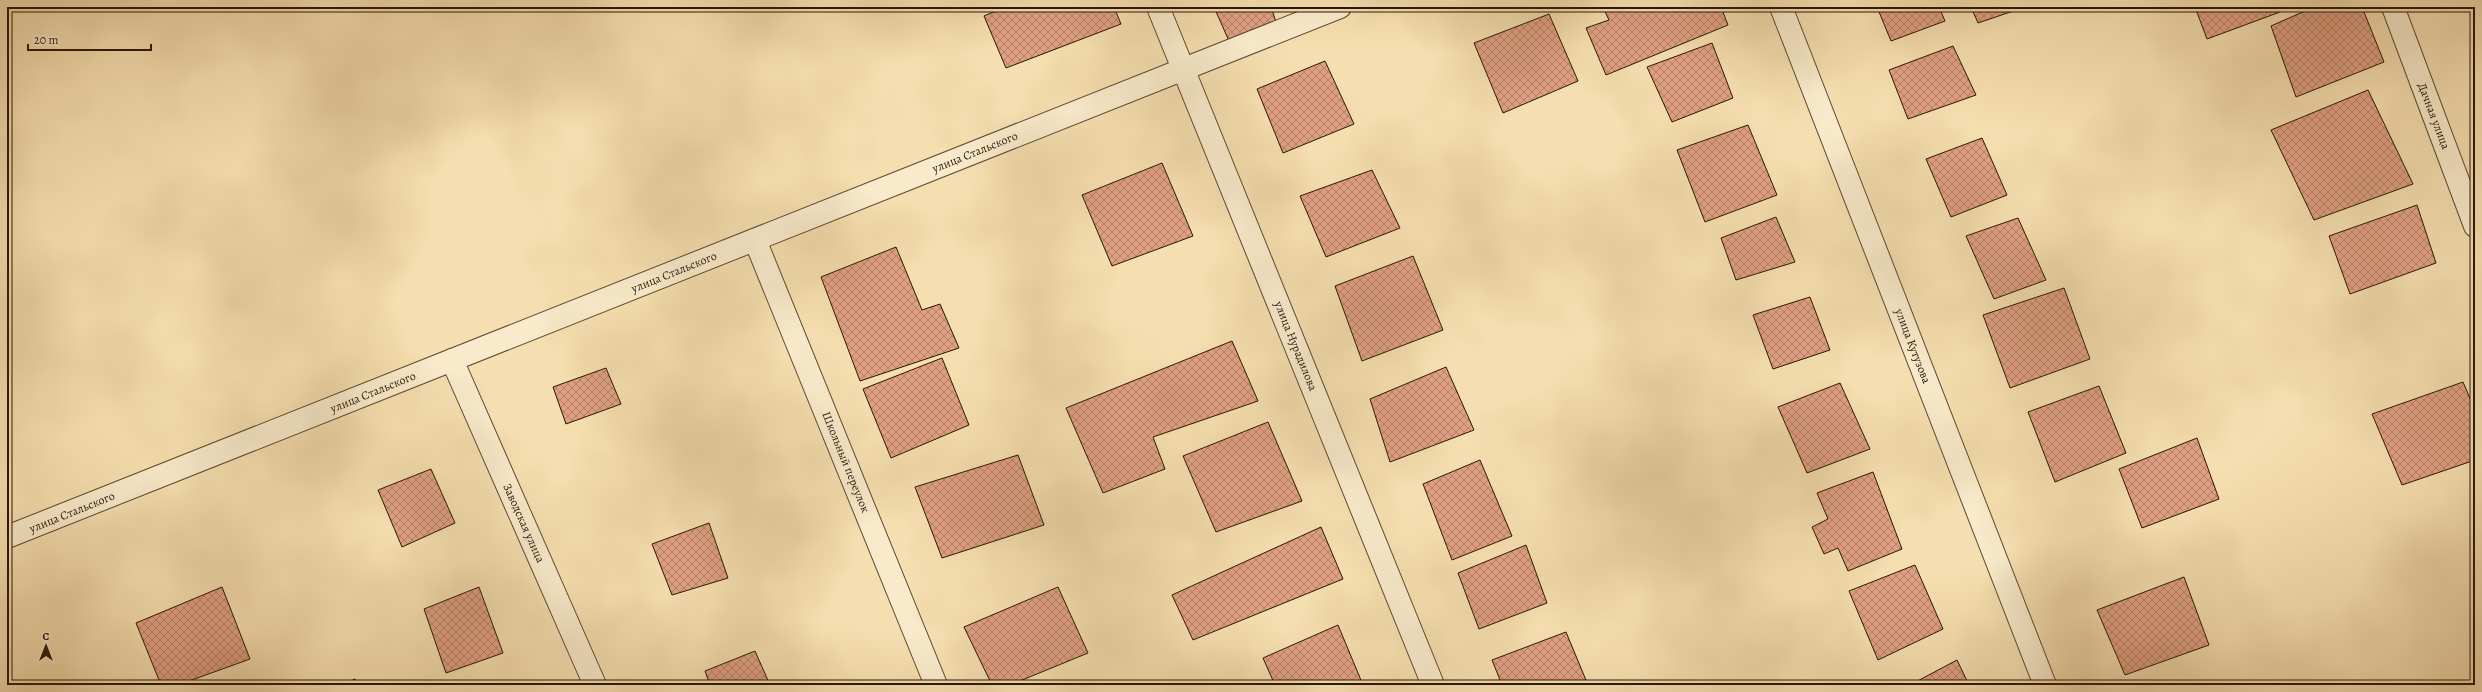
<svg xmlns="http://www.w3.org/2000/svg" width="2482" height="692" font-family="Alegreya,serif">
<style>
.building{fill:url(#building-cross-hatch);stroke:#2a1606}
.lines{fill:none;stroke-linecap:round;stroke-linejoin:round}
.minor-casing{stroke:#5d4830;stroke-width:24}
.minor{stroke:#f8eacb;stroke-width:22}
.labels{text-anchor:middle;stroke-width:4;stroke-linejoin:round;paint-order:stroke}
.street-label{font-size:12px;fill:#2a1606;stroke:#f8eacb}
</style>
<defs>
<pattern id="building-cross-hatch" width="8" height="8" patternUnits="userSpaceOnUse"><rect width="8" height="8" fill="#dfa082"/><path d="M0 0l8 8M0 8l8-8" fill="none" stroke="#b58168"/></pattern>
</defs>
<rect width="100%" height="100%" fill="#f5deaf"/>
<filter id="stains"><feTurbulence type="fractalNoise" baseFrequency=".005" numOctaves="4"/><feColorMatrix values="0 0 0 0 .2 0 0 0 0 .09 0 0 0 0 .02 0 0 0 .5 -.17"/></filter>
<radialGradient id="worn" r=".72"><stop offset=".6" stop-color="#630" stop-opacity="0"/><stop offset="1" stop-color="#630" stop-opacity=".3"/></radialGradient>
<g class="building">
<polygon points="1005,7 1114,7 1121,24 1006,68 984,16"/>
<polygon points="1214,7 1271,7 1276,22 1229,41"/>
<polygon points="1603,7 1721,7 1728,25 1606,75 1586,28 1609,20"/>
<polygon points="1877,7 1939,7 1945,21 1891,41"/>
<polygon points="1971,7 2025,7 1978,23"/>
<polygon points="2195,7 2278,7 2280,12 2207,39"/>
<polygon points="2314,7 2362,7 2384,62 2296,97 2271,26"/>
<polygon points="1549,14 1578,81 1503,113 1474,43"/>
<polygon points="1712,43 1733,98 1672,122 1647,67"/>
<polygon points="1953,46 1976,95 1908,119 1889,70"/>
<polygon points="1325,61 1354,124 1283,153 1257,89"/>
<polygon points="2368,90 2413,184 2314,220 2271,130"/>
<polygon points="1748,125 1777,195 1705,222 1677,150"/>
<polygon points="1982,138 2007,195 1951,217 1926,159"/>
<polygon points="1162,163 1193,236 1112,266 1082,195"/>
<polygon points="1372,170 1400,228 1326,257 1300,196"/>
<polygon points="2417,205 2436,263 2350,294 2329,236"/>
<polygon points="1776,217 1795,262 1736,280 1721,238"/>
<polygon points="2018,218 2046,280 1994,299 1966,236"/>
<polygon points="896,247 922,310 940,304 959,348 860,381 821,277"/>
<polygon points="1413,256 1443,330 1362,361 1335,286"/>
<polygon points="2064,288 2090,359 2010,388 1983,315"/>
<polygon points="1810,297 1830,350 1773,369 1753,315"/>
<polygon points="1232,341 1258,401 1153,437 1165,469 1103,493 1066,408"/>
<polygon points="942,358 969,425 891,458 863,389"/>
<polygon points="1446,367 1474,430 1390,462 1370,399"/>
<polygon points="606,368 621,404 566,424 553,387"/>
<polygon points="2463,382 2475,410 2475,460 2402,485 2372,414"/>
<polygon points="1840,383 1870,449 1807,473 1778,407"/>
<polygon points="2099,386 2126,453 2055,482 2028,412"/>
<polygon points="1268,422 1302,501 1216,532 1183,456"/>
<polygon points="2197,438 2219,499 2142,528 2119,469"/>
<polygon points="1018,455 1044,525 942,558 915,487"/>
<polygon points="1480,460 1512,536 1452,560 1423,484"/>
<polygon points="431,469 455,523 402,547 378,490"/>
<polygon points="1873,472 1902,549 1848,571 1838,548 1824,554 1812,527 1828,519 1817,493"/>
<polygon points="709,523 728,578 672,595 652,544"/>
<polygon points="1321,527 1343,579 1193,640 1172,595"/>
<polygon points="1526,545 1547,603 1479,629 1458,573"/>
<polygon points="1915,565 1943,629 1878,660 1849,591"/>
<polygon points="2184,577 2209,645 2125,675 2097,610"/>
<polygon points="222,587 250,659 178,685 161,685 136,623"/>
<polygon points="479,587 503,653 446,673 424,609"/>
<polygon points="1058,587 1088,653 1010,685 992,685 964,627"/>
<polygon points="1338,625 1363,685 1275,685 1263,658"/>
<polygon points="1566,632 1588,685 1502,685 1492,660"/>
<polygon points="755,651 770,685 710,685 705,671"/>
<polygon points="1957,660 1969,685 1910,685"/>
<polygon points="355,679 357,685 340,685"/>
</g>
<g class="lines">
<defs>
<g id="minor">
<polyline points="1158,7 1433,685"/>
<polyline points="1781,7 2045,685"/>
<polyline points="2393,7 2475,226"/>
<polyline points="755,240 936,685"/>
<polyline points="452,360 595,685"/>
<polyline points="7,537 1340,7"/>
</g>
</defs>
<use href="#minor" class="minor-casing"/>
<use href="#minor" class="minor"/>
</g>
<g class="labels">
<g class="street-label">
<text transform="translate(2434 116) rotate(69)" y="4">Дачная улица</text>
<text transform="translate(975 152) rotate(-22)" y="4">улица Стальского</text>
<text transform="translate(674 272) rotate(-22)" y="4">улица Стальского</text>
<text transform="translate(1296 346) rotate(68)" y="4">улица Нурадилова</text>
<text transform="translate(1913 346) rotate(69)" y="4">улица Кутузова</text>
<text transform="translate(373 392) rotate(-22)" y="4">улица Стальского</text>
<text transform="translate(846 462) rotate(68)" y="4">Школьный переулок</text>
<text transform="translate(72 512) rotate(-22)" y="4">улица Стальского</text>
<text transform="translate(524 523) rotate(66)" y="4">Заводская улица</text>
</g>
</g>
<rect width="2482" height="692" fill="none" stroke="#f5deaf" stroke-width="24"/>
<rect x="8" y="8" width="2466" height="676" fill="none" stroke="#2a1606" stroke-width="2"/>
<rect x="12" y="12" width="2458" height="668" fill="none" stroke="#2a1606"/>
<g transform="translate(46 646)" stroke="#f8eacb" stroke-width="3" paint-order="stroke">
<path d="M0-3L7 15L0 10L-7 15Z" fill="#2a1606"/>
<text y="-6" font-size="11" font-weight="bold" text-anchor="middle" fill="#2a1606">С</text>
</g>
<path d="M28 44v6h123v-6" fill="none" stroke="#2a1606" stroke-width="2"/>
<text x="34" y="44" font-size="12" fill="#2a1606" stroke="#f8eacb" stroke-width="3" paint-order="stroke">20 m</text>
<rect width="100%" height="100%" filter="url(#stains)"/>
<rect width="100%" height="100%" fill="url(#worn)"/>
</svg>
